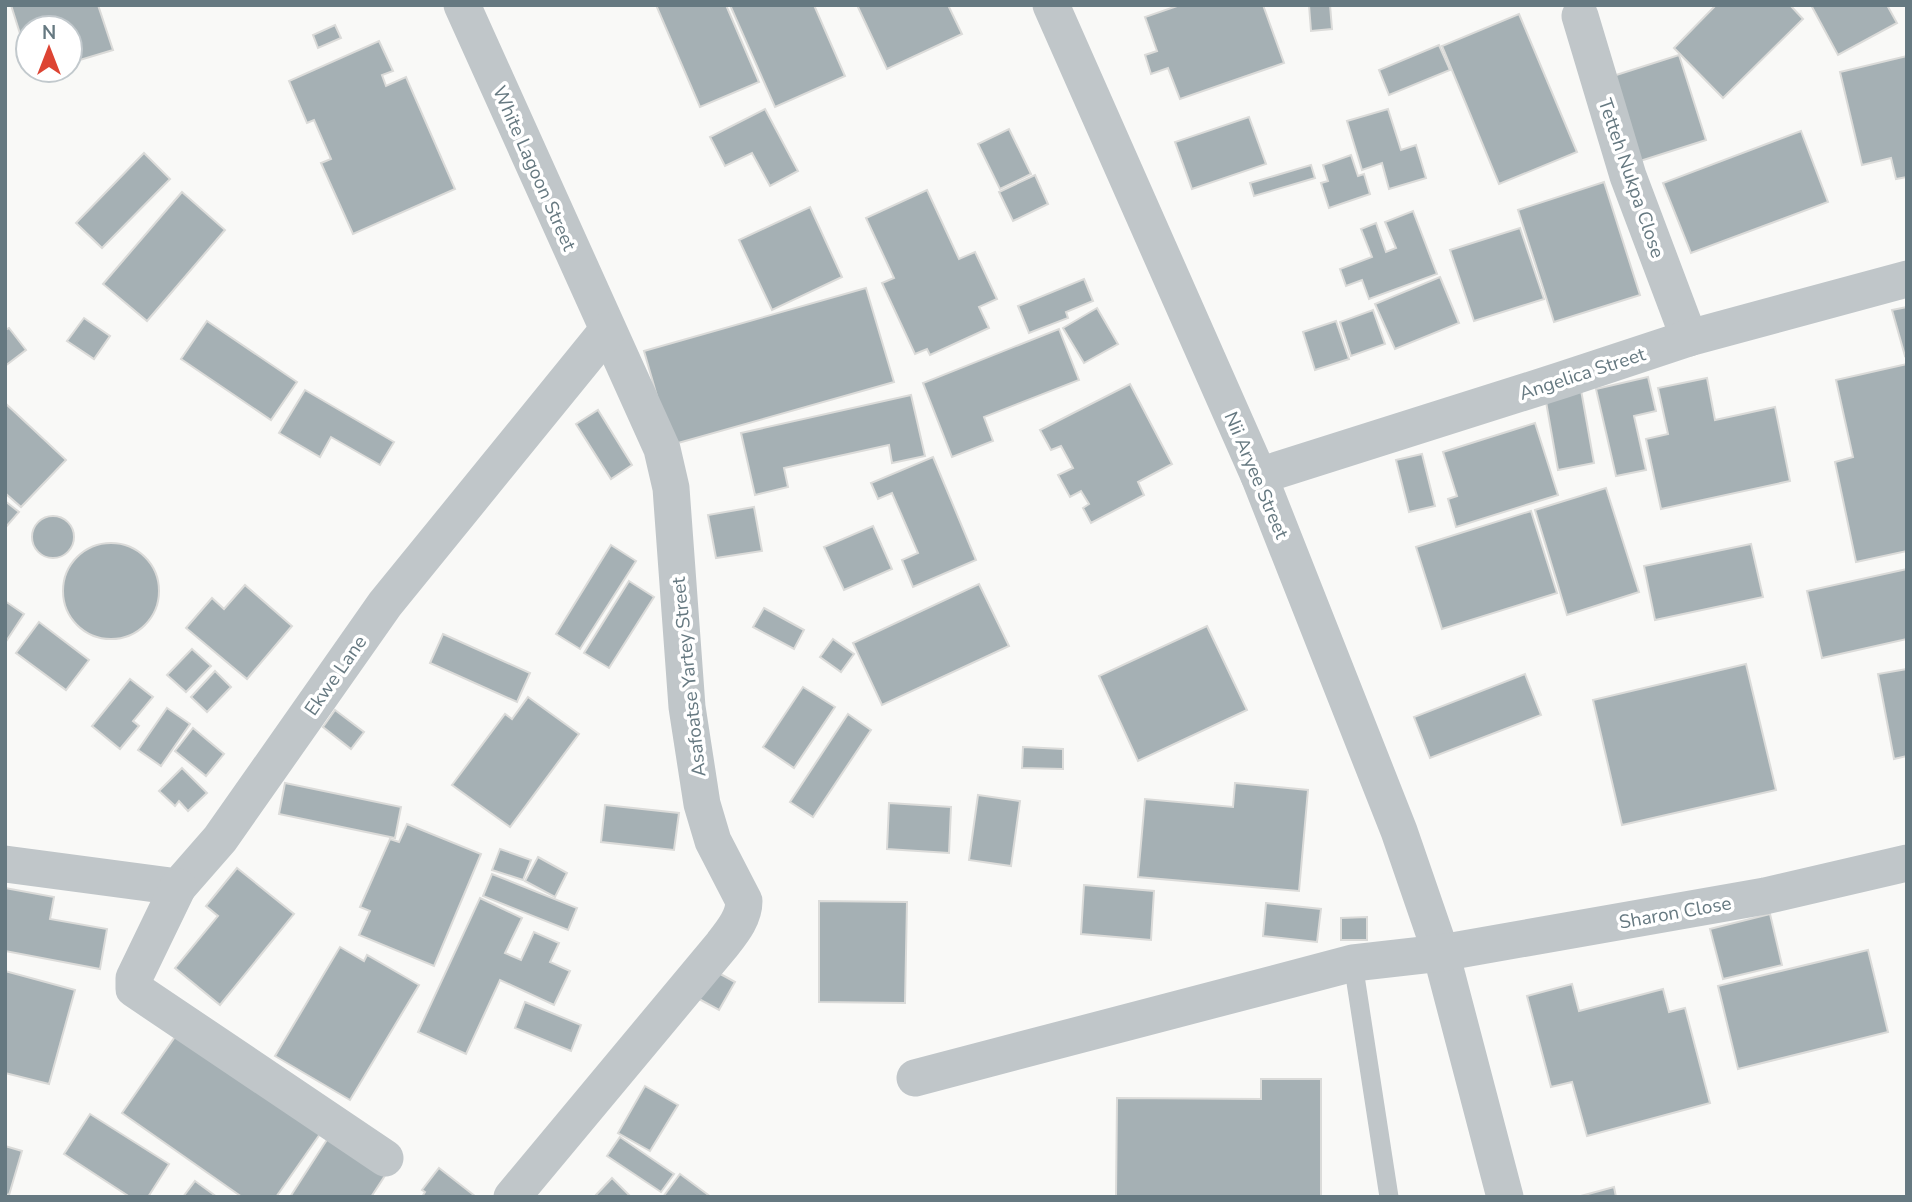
<svg xmlns="http://www.w3.org/2000/svg" width="1912" height="1202" font-family="'Nunito Sans',sans-serif">
<style>
.building{fill:#a5b0b4;stroke:#dbdbd9;stroke-width:2}
.lines{fill:none;stroke-linecap:round;stroke-linejoin:round}
.lane{stroke:#c0c6c9;stroke-width:19}
.street{stroke:#c0c6c9;stroke-width:37}
.labels{text-anchor:middle;stroke-width:7;stroke-linejoin:round;paint-order:stroke}
.street-label{font-size:19px;fill:#667981;stroke:#fff}
</style>
<rect width="100%" height="100%" fill="#f9f9f7"/>
<g class="building">
<polygon points="11,5 98,5 113,50 70,63 70,28 28,28 28,59"/>
<polygon points="656,5 726,5 759,82 700,107"/>
<polygon points="730,5 814,5 845,76 775,107"/>
<polygon points="857,5 948,5 962,34 887,69"/>
<polygon points="1180,5 1263,5 1284,63 1180,99 1168,68 1151,74 1145,55 1157,51 1145,17"/>
<polygon points="1309,5 1330,5 1332,29 1311,31"/>
<polygon points="1716,5 1790,5 1803,19 1723,98 1674,48"/>
<polygon points="1811,5 1887,5 1897,23 1838,55"/>
<polygon points="1519,14 1577,152 1499,184 1442,46"/>
<polygon points="335,25 341,38 318,48 313,35"/>
<polygon points="379,41 393,71 382,75 386,86 406,77 455,189 353,234 321,163 331,159 314,120 307,123 289,81"/>
<polygon points="1439,45 1450,70 1389,95 1379,70"/>
<polygon points="1679,55 1706,140 1637,162 1610,77"/>
<polygon points="1907,56 1907,177 1896,179 1891,158 1862,165 1840,72"/>
<polygon points="765,109 798,171 770,186 752,153 725,166 710,137"/>
<polygon points="1388,109 1401,150 1416,145 1426,178 1389,189 1382,163 1362,170 1347,121"/>
<polygon points="1249,117 1266,164 1192,189 1175,142"/>
<polygon points="1009,129 1031,174 1000,189 978,144"/>
<polygon points="1801,131 1828,202 1691,253 1663,183"/>
<polygon points="144,153 170,179 102,248 76,223"/>
<polygon points="1351,155 1358,176 1364,174 1370,194 1329,208 1321,183 1328,181 1323,165"/>
<polygon points="1311,165 1315,178 1254,196 1250,183"/>
<polygon points="1035,175 1048,204 1013,221 999,192"/>
<polygon points="1604,182 1640,295 1554,322 1518,210"/>
<polygon points="927,190 959,259 975,252 997,299 979,307 989,328 930,355 927,349 915,354 882,283 894,278 866,218"/>
<polygon points="182,192 225,230 147,321 103,284"/>
<polygon points="810,207 842,277 772,310 739,240"/>
<polygon points="1413,211 1437,274 1369,299 1362,280 1346,286 1340,269 1372,257 1361,229 1376,223 1386,252 1396,248 1385,222"/>
<polygon points="1520,228 1544,299 1474,321 1450,250"/>
<polygon points="1440,277 1459,323 1395,349 1375,304"/>
<polygon points="1084,279 1093,301 1066,312 1068,318 1029,333 1018,306"/>
<polygon points="866,288 894,382 671,445 644,351"/>
<polygon points="1907,307 1907,355 1905,356 1892,310"/>
<polygon points="1097,308 1118,344 1084,363 1063,328"/>
<polygon points="1373,310 1385,344 1351,356 1340,322"/>
<polygon points="84,318 110,336 94,359 67,341"/>
<polygon points="207,321 297,382 271,420 181,359"/>
<polygon points="1336,321 1349,359 1315,370 1303,332"/>
<polygon points="9,328 26,350 5,366 5,330"/>
<polygon points="1059,329 1079,380 984,417 993,441 952,457 923,383"/>
<polygon points="1907,364 1907,551 1856,562 1835,462 1853,457 1836,380"/>
<polygon points="1648,377 1656,411 1634,416 1646,470 1616,476 1596,389"/>
<polygon points="1707,378 1715,420 1775,407 1790,481 1661,509 1646,439 1668,434 1658,388"/>
<polygon points="1130,384 1172,464 1138,482 1144,495 1091,523 1083,508 1089,504 1081,491 1070,497 1058,475 1073,468 1061,446 1051,450 1040,430"/>
<polygon points="305,390 394,442 380,465 331,437 320,457 279,433"/>
<polygon points="1581,390 1594,463 1558,470 1545,396"/>
<polygon points="911,395 925,456 892,463 889,445 784,468 788,487 755,495 741,433"/>
<polygon points="5,403 66,460 21,507 5,493"/>
<polygon points="598,410 632,465 611,479 576,424"/>
<polygon points="1535,423 1558,495 1456,527 1448,499 1457,496 1443,452"/>
<polygon points="1422,454 1435,506 1409,512 1396,460"/>
<polygon points="933,457 976,560 913,587 902,560 918,553 892,493 878,499 871,483"/>
<polygon points="1606,488 1639,592 1567,615 1535,510"/>
<polygon points="5,501 19,512 5,528"/>
<polygon points="754,507 762,551 716,558 708,515"/>
<polygon points="1531,511 1557,593 1442,629 1416,547"/>
<circle cx="53" cy="537" r="21"/>
<polygon points="873,526 892,569 844,590 824,547"/>
<circle cx="111" cy="591" r="48"/>
<polygon points="1751,544 1763,597 1655,620 1644,566"/>
<polygon points="611,545 636,561 580,649 556,634"/>
<polygon points="1907,569 1907,639 1822,658 1807,591"/>
<polygon points="629,581 654,597 609,668 584,653"/>
<polygon points="979,584 1009,646 882,705 853,643"/>
<polygon points="245,585 292,626 247,679 186,628 212,598 224,609"/>
<polygon points="5,601 24,614 5,643"/>
<polygon points="764,608 804,630 794,649 753,627"/>
<polygon points="39,622 89,660 66,690 16,653"/>
<polygon points="1207,626 1247,710 1138,761 1099,676"/>
<polygon points="443,634 530,673 517,702 430,663"/>
<polygon points="833,639 854,654 841,672 820,657"/>
<polygon points="192,649 211,666 186,692 167,675"/>
<polygon points="1746,664 1776,790 1622,825 1593,700"/>
<polygon points="1907,669 1907,756 1894,759 1878,674"/>
<polygon points="215,671 231,687 207,712 191,697"/>
<polygon points="1525,674 1541,715 1430,758 1414,717"/>
<polygon points="130,679 153,697 133,721 139,726 120,749 92,726"/>
<polygon points="803,687 835,707 794,768 763,747"/>
<polygon points="528,697 579,734 510,827 452,785 505,714 512,719"/>
<polygon points="167,708 190,724 161,766 138,750"/>
<polygon points="335,710 364,732 351,749 323,727"/>
<polygon points="848,714 871,730 813,817 790,802"/>
<polygon points="193,728 224,754 206,776 175,751"/>
<polygon points="1023,747 1063,749 1063,769 1022,768"/>
<polygon points="182,768 207,793 188,811 179,801 175,806 159,791"/>
<polygon points="285,783 401,807 395,838 279,814"/>
<polygon points="1235,783 1308,790 1299,891 1138,877 1145,799 1233,807"/>
<polygon points="978,795 1020,801 1011,866 969,860"/>
<polygon points="889,803 951,807 949,853 887,849"/>
<polygon points="605,805 679,813 674,850 601,842"/>
<polygon points="407,824 481,854 434,966 359,935 370,911 360,907 390,839 399,842"/>
<polygon points="500,849 531,860 523,880 492,870"/>
<polygon points="538,857 567,873 555,897 525,881"/>
<polygon points="237,868 294,914 220,1005 175,968 218,916 206,906"/>
<polygon points="492,874 577,908 568,930 483,896"/>
<polygon points="1084,885 1154,891 1151,940 1081,934"/>
<polygon points="5,888 54,897 50,919 107,929 100,969 5,951"/>
<polygon points="480,898 522,918 505,953 521,960 534,932 559,943 550,962 570,971 554,1005 500,980 466,1054 418,1032"/>
<polygon points="819,901 907,902 905,1003 819,1002"/>
<polygon points="1266,903 1321,909 1317,942 1263,936"/>
<polygon points="1770,914 1782,965 1723,979 1710,929"/>
<polygon points="1367,917 1367,940 1341,940 1341,918"/>
<polygon points="340,947 364,961 367,955 419,985 350,1100 275,1056"/>
<polygon points="1868,950 1888,1032 1738,1069 1718,986"/>
<polygon points="5,971 75,990 49,1084 5,1073"/>
<polygon points="715,971 735,982 719,1010 699,999"/>
<polygon points="1572,984 1579,1011 1663,989 1669,1012 1685,1008 1710,1103 1587,1136 1572,1082 1551,1087 1527,996"/>
<polygon points="525,1002 581,1025 571,1051 515,1028"/>
<polygon points="177,1034 320,1134 276,1197 242,1197 122,1113"/>
<polygon points="1261,1079 1321,1079 1321,1197 1116,1197 1117,1098 1261,1099"/>
<polygon points="645,1086 678,1105 650,1151 618,1133"/>
<polygon points="90,1114 169,1164 148,1197 130,1197 64,1154"/>
<polygon points="330,1135 388,1171 371,1197 290,1197"/>
<polygon points="620,1137 674,1174 661,1192 607,1156"/>
<polygon points="5,1146 22,1151 9,1195 5,1194"/>
<polygon points="439,1168 475,1196 474,1197 422,1197 425,1192 422,1190"/>
<polygon points="680,1174 711,1197 663,1197"/>
<polygon points="612,1178 631,1197 594,1197"/>
<polygon points="195,1181 217,1197 183,1197"/>
<polygon points="1614,1187 1616,1197 1577,1197"/>
</g>
<g class="lines">
<polyline class="lane" points="1353,963 1389,1197"/>
<g class="street">
<path d="M 462,5 L 662,449 L 671,488 L 687,707 L 702,804 L 713,841 L 744,901 C 744,918 732,932 722,945 L 512,1197"/>
<polyline points="1051,5 1259,476 1399,831 1441,953 1505,1197"/>
<polyline points="1580,16 1628,176 1689,338"/>
<polyline points="1259,476 1562,380 1689,338 1907,279"/>
<polyline points="5,864 178,887 220,839 385,604 607,331"/>
<polyline points="178,887 134,978 134,989 385,1158"/>
<polyline points="915,1078 1353,963 1441,953 1765,896 1907,863"/>
</g>
</g>
<g class="labels">
<g class="street-label">
<text transform="translate(535 168) rotate(66)" y="7">White Lagoon Street</text>
<text transform="translate(1632 178) rotate(71)" y="7">Tetteh Nukpa Close</text>
<text transform="translate(1582 373) rotate(-18)" y="7">Angelica Street</text>
<text transform="translate(1257 475) rotate(67)" y="7">Nii Aryee Street</text>
<text transform="translate(335 675) rotate(-55)" y="7">Ekwe Lane</text>
<text transform="translate(688 677) rotate(-96)" y="7">Asafoatse Yartey Street</text>
<text transform="translate(1675 912) rotate(-10)" y="7">Sharon Close</text>
</g>
</g>
<rect width="1912" height="1202" fill="none" stroke="#667981" stroke-width="14"/>
<g transform="translate(49 49)"><circle r="33" fill="#ffffff" stroke="#c2c9cd" stroke-width="2"/>
<path d="M0-5L12 26L0 18L-12 26Z" fill="#dd4433"/>
<text y="-10" font-size="19" font-weight="bold" text-anchor="middle" fill="#667981">N</text>
</g>
</svg>
